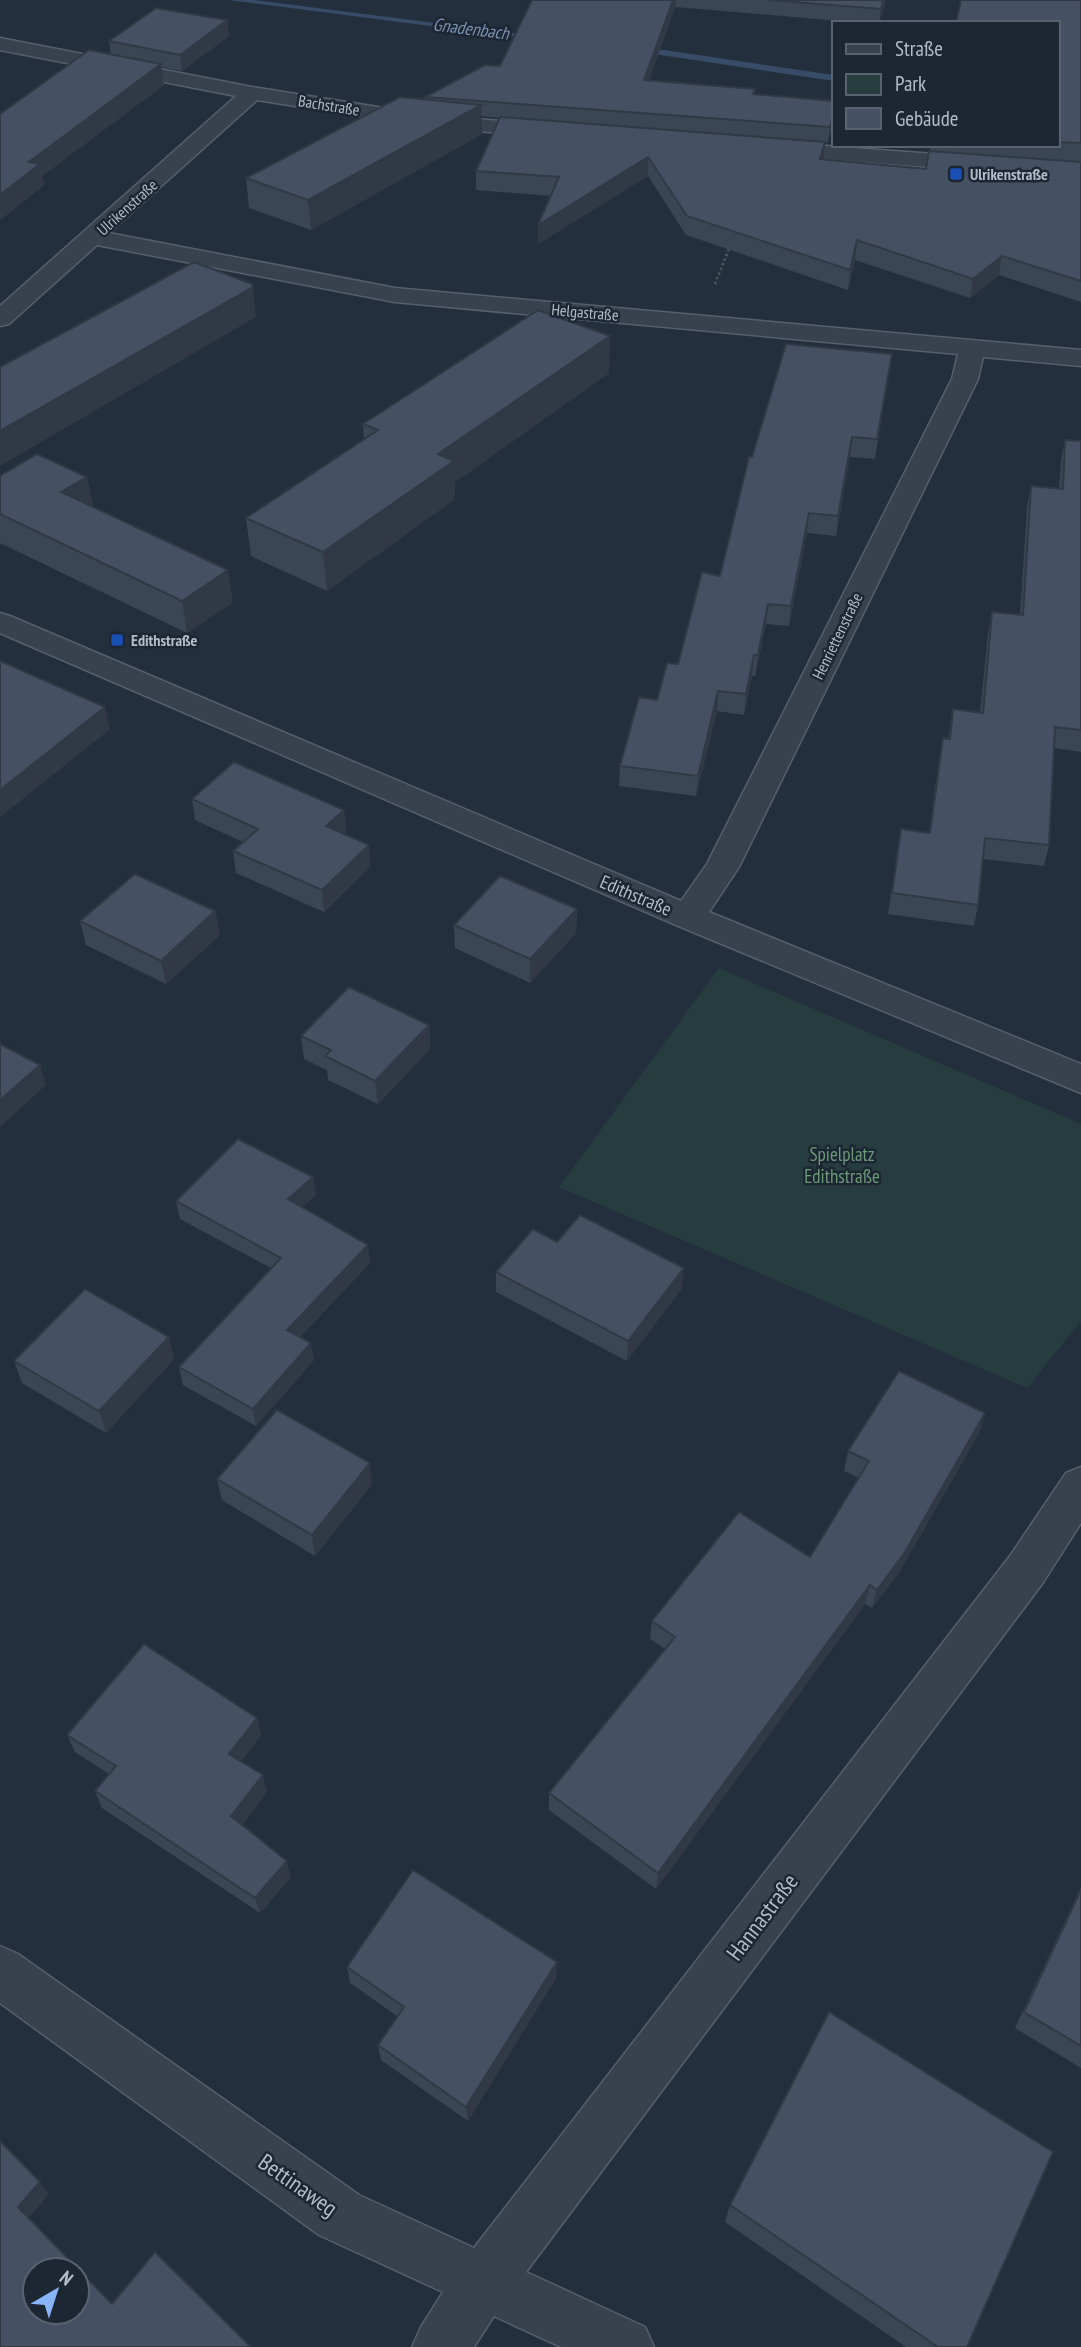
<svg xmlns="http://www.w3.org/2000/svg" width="1081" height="2347" font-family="'PT Sans Narrow',sans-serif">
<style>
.green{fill:#263c3f}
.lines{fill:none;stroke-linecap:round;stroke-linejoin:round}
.stream{fill:#394c67;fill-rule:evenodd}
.minor-casing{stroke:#565f6c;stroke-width:3}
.path{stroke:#44595c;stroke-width:2.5;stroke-dasharray:2.5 2.5;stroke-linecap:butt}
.minor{fill:#38414e;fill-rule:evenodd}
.wall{fill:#3b4654}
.shaded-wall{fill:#303945}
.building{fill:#455162;stroke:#303945;stroke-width:2;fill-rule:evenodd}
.transit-dot{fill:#1a4fb4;stroke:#1d2633;stroke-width:2.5}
.labels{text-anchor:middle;stroke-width:5;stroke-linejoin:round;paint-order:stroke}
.far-street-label{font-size:16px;fill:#b4bcc9;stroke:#1d2633}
.far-poi-label{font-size:16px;font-weight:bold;fill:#b4bcc9;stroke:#1d2633;text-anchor:start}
.far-water-label{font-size:18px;font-style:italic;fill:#7c92b1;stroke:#1d2633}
.street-label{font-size:19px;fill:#b4bcc9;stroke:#1d2633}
.park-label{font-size:19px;fill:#6b9a76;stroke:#1d2633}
.near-street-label{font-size:23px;fill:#b4bcc9;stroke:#1d2633}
</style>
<rect width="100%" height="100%" fill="#242f3e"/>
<polygon class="green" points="719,968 1081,1124 1081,1321 1027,1388 559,1187"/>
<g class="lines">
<g class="stream">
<polygon points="228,0 254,0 545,37 540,40"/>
<polygon points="637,46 834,75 834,81 634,51 634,47"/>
</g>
<defs>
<g id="minor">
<polygon points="0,38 252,87 428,115 549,125 560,131 549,137 428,127 257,100 109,233 395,288 1081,350 1081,366 983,357 978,379 739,867 709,912 1081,1064 1081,1093 676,925 0,633 0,613 10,616 681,901 707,864 952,379 958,354 395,302 97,245 9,324 0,326 0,306 236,96 0,50"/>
<polygon points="772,142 1081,165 1081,179 764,154 761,149 764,144"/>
<polygon points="1081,1467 1081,1523 1042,1584 526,2272 645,2327 654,2347 561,2347 494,2316 474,2347 412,2347 421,2327 443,2292 319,2235 0,2003 0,1946 18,1954 359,2195 474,2248 1010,1556 1066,1473"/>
</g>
</defs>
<use href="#minor" class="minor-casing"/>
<polyline class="path" points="715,284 730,246"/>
<use href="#minor" class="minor"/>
</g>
<g class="wall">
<polygon points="532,0 886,0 879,23 864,23 675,7 649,80 754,94 834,101 828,143 825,143 823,160 926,169 931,145 1058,145 1058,23 1081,0 1081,302 999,275 970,298 855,260 848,290 686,235 648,176 538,244 538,225 551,196 476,190 476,171 499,118 481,116 482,134 311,230 249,208 246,178 425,99 425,97 500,66"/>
<polygon points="227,20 229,36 182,71 161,67 164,85 42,176 44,185 0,220 0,114 111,54 109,41"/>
<polygon points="892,354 875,459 850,457 836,536 807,533 789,626 766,624 755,676 752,676 744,715 717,711 696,796 619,786 620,766 678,664 720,576 752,457"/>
<polygon points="609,373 455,482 455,499 327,591 251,556 246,518 364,440 363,424"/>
<polygon points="1065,440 1081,441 1081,752 1054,748 1049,845 1044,866 983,859 978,905 974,926 888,914 901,829 929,833 939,759 943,738 948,738 953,709 980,712 988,633 992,612 1020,615 1027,507 1031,486 1059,489 1061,460"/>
<polygon points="0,476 87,477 93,507 233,602 187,633 0,543"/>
<polygon points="192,799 344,810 346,832 343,834 370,867 324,912 236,873 233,851 243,842 195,820"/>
<polygon points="577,909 576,933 530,983 455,948 454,925"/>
<polygon points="215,911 220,935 166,984 86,945 80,921"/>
<polygon points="429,1025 430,1049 378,1104 328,1080 327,1070 304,1059 301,1036"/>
<polygon points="313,1177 316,1195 302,1207 370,1263 300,1337 314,1360 256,1426 183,1385 179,1367 271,1268 180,1219 176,1201"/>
<polygon points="557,1242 682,1288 627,1361 496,1292 496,1272"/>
<polygon points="174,1359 106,1433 22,1383 14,1361"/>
<polygon points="985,1413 979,1433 900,1571 872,1608 865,1604 656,1889 549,1810 549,1793 665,1649 650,1639 652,1621 810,1557 859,1478 844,1471 848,1451"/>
<polygon points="217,1479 372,1484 315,1556 222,1500"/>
<polygon points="257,1718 261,1735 241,1761 267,1792 242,1825 291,1877 260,1913 102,1808 95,1791 109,1774 75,1752 67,1735"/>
<polygon points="1081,1887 1081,2068 1015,2028"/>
<polygon points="557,1962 556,1978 468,2121 381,2060 378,2045 397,2016 350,1983 347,1967"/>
<polygon points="730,2205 967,2347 906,2347 725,2222"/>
</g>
<g class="shaded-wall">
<polygon points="673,0 676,0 675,7 644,95 644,80"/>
<polygon points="883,0 886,0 879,23 881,9"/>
<polygon points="227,20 229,36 182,71 180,55"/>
<polygon points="161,64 164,85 42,176 44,185 0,220 0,195 29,162"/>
<polygon points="481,105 482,134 311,230 308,200"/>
<polygon points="834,112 834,122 828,143 830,127"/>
<polygon points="825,142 823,161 820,159"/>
<polygon points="648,157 648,176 538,244 538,225"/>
<polygon points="857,240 855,260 848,290 850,270"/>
<polygon points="1002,256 999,275 970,298 973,279"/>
<polygon points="253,287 256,317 0,466 0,431"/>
<polygon points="610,336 609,373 455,482 455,499 327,591 323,552 438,454"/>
<polygon points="852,437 850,457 836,536 838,516"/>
<polygon points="87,477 93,509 61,492"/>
<polygon points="809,513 807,533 789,626 791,606"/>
<polygon points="228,570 233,602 187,633 182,601"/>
<polygon points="768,604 766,624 755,676 758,655"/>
<polygon points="754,655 752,676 744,715 746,694"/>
<polygon points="718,691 717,711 696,796 698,776"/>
<polygon points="105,707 110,729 0,817 0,790"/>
<polygon points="344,810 346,832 328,848 326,826"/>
<polygon points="369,845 370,867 324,912 322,890"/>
<polygon points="577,909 576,933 530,983 530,959"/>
<polygon points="215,911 220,935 166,984 161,961"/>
<polygon points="429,1025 430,1049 378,1104 375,1081"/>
<polygon points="40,1065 46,1085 0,1127 0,1100"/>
<polygon points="313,1177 316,1195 291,1217 288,1199"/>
<polygon points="368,1245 370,1263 290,1347 287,1330"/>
<polygon points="684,1268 682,1288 627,1361 628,1341"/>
<polygon points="169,1337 174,1359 106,1433 99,1411"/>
<polygon points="311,1343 314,1360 256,1426 253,1409"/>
<polygon points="985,1413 979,1433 900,1571 872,1608 877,1590"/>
<polygon points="370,1463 372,1484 315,1556 312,1535"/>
<polygon points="870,1585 865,1604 656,1889 658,1873"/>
<polygon points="257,1718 261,1735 234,1771 229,1754"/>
<polygon points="263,1775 267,1792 236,1833 231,1816"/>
<polygon points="287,1861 291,1877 260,1913 255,1898"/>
<polygon points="557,1962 556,1978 468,2121 466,2107"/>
<polygon points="40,2182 49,2194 28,2219 18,2207"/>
</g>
<g class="building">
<polygon points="532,0 673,0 644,80 755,89 753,94 834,101 834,112 830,127 425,97 485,65 500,66"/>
<polygon points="769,0 883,0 881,9"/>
<polygon points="961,0 1081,0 1081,143 1058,142 1058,23 956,23"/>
<polygon points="156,8 227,20 180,55 109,41"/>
<polygon points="89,50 161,64 29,162 40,164 0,195 0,114"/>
<polygon points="400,97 481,105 308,200 246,178"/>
<polygon points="500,117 825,142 820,159 926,169 929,151 1081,162 1081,281 1002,256 973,279 857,240 850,270 687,216 648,157 538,225 559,177 476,171"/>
<polygon points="194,262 252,284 253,287 0,431 0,367"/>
<polygon points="538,310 610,336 438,454 454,461 323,552 246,518 378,430 363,424"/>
<polygon points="786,344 892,354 877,439 852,437 838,516 809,513 791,606 768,604 758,655 754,655 746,694 718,691 698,776 620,766 639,697 657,700 667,663 678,664 702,572 720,576 749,457 752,457"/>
<polygon points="1065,440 1081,441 1081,730 1055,727 1049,845 985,838 978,905 892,893 901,829 930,833 943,738 950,739 953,709 983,713 992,612 1023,615 1031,486 1063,489"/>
<polygon points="37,454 87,477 61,492 228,570 182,601 0,514 0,476"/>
<polygon points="0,661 105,707 0,790"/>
<polygon points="234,762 344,810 326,826 369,845 322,890 233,851 258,829 192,799"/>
<polygon points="135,874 215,911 161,961 80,921"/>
<polygon points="500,876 577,909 530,959 454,925"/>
<polygon points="349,987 429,1025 375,1081 325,1056 331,1050 301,1036"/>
<polygon points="0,1044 40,1065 0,1100"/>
<polygon points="238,1139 313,1177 288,1199 368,1245 287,1330 311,1343 253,1409 179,1367 281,1258 176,1201"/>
<polygon points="580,1215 684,1268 628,1341 496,1272 533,1229 557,1242"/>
<polygon points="85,1289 169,1337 99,1411 14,1361"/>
<polygon points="899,1371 985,1413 905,1552 877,1590 870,1585 658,1873 549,1793 675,1637 652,1621 739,1512 810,1557 869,1461 848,1451"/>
<polygon points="277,1410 370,1463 312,1535 217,1479"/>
<polygon points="144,1644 257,1718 229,1754 263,1775 231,1816 287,1861 255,1898 95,1791 116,1766 67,1735"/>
<polygon points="413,1870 557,1962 466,2107 378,2045 404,2007 347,1967"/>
<polygon points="1081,1890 1081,2046 1024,2012"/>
<polygon points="829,2012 1053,2152 967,2347 938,2347 730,2205"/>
<path d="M 0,2141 L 40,2182 L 18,2207 L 112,2304 L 155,2252 L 251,2347 L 0,2347 ZM 35,2270 L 77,2270 L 77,2312 L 35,2312 Z"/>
</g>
<g class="transit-dot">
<rect x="949" y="167" width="14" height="14" rx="3.5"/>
<rect x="110" y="633" width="14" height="14" rx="3.5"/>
</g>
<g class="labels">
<g class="far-street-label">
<text transform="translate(329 105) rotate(9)" y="6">Bachstraße</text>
<text transform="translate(127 207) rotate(-42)" y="6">Ulrikenstraße</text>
<text transform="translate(585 312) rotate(5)" y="6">Helgastraße</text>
<text transform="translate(837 636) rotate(-64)" y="6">Henriettenstraße</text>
</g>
<g class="far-poi-label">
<text x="970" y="180">Ulrikenstraße</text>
<text x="131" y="646">Edithstraße</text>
</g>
<g class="far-water-label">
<text transform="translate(471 29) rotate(7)" y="6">Gnadenbach</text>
</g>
<g class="street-label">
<text transform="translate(636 895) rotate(23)" y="7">Edithstraße</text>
</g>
<g class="park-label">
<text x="842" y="1161">Spielplatz<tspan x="842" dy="22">Edithstraße</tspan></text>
</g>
<g class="near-street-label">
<text transform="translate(762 1917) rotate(-53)" y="8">Hannastraße</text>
<text transform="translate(298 2185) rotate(35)" y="8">Bettinaweg</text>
</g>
</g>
<rect x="832" y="21" width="228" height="126" fill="#1d2633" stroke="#59626f" stroke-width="2"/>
<rect x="846" y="44" width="35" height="10" fill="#38414e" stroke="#59626f" stroke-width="2"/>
<text x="895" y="56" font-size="21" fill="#b4bcc9">Straße</text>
<rect x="846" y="74" width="35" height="21" fill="#263c3f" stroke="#59626f" stroke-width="2"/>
<text x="895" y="91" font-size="21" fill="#b4bcc9">Park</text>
<rect x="846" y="108" width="35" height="21" fill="#455162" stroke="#59626f" stroke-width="2"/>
<text x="895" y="126" font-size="21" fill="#b4bcc9">Gebäude</text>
<g transform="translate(56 2291) rotate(39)"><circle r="33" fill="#1d2633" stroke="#59626f" stroke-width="2"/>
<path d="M0-5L12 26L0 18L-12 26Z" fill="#8ab4f8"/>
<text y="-10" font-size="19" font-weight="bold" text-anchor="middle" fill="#b4bcc9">N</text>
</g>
</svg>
